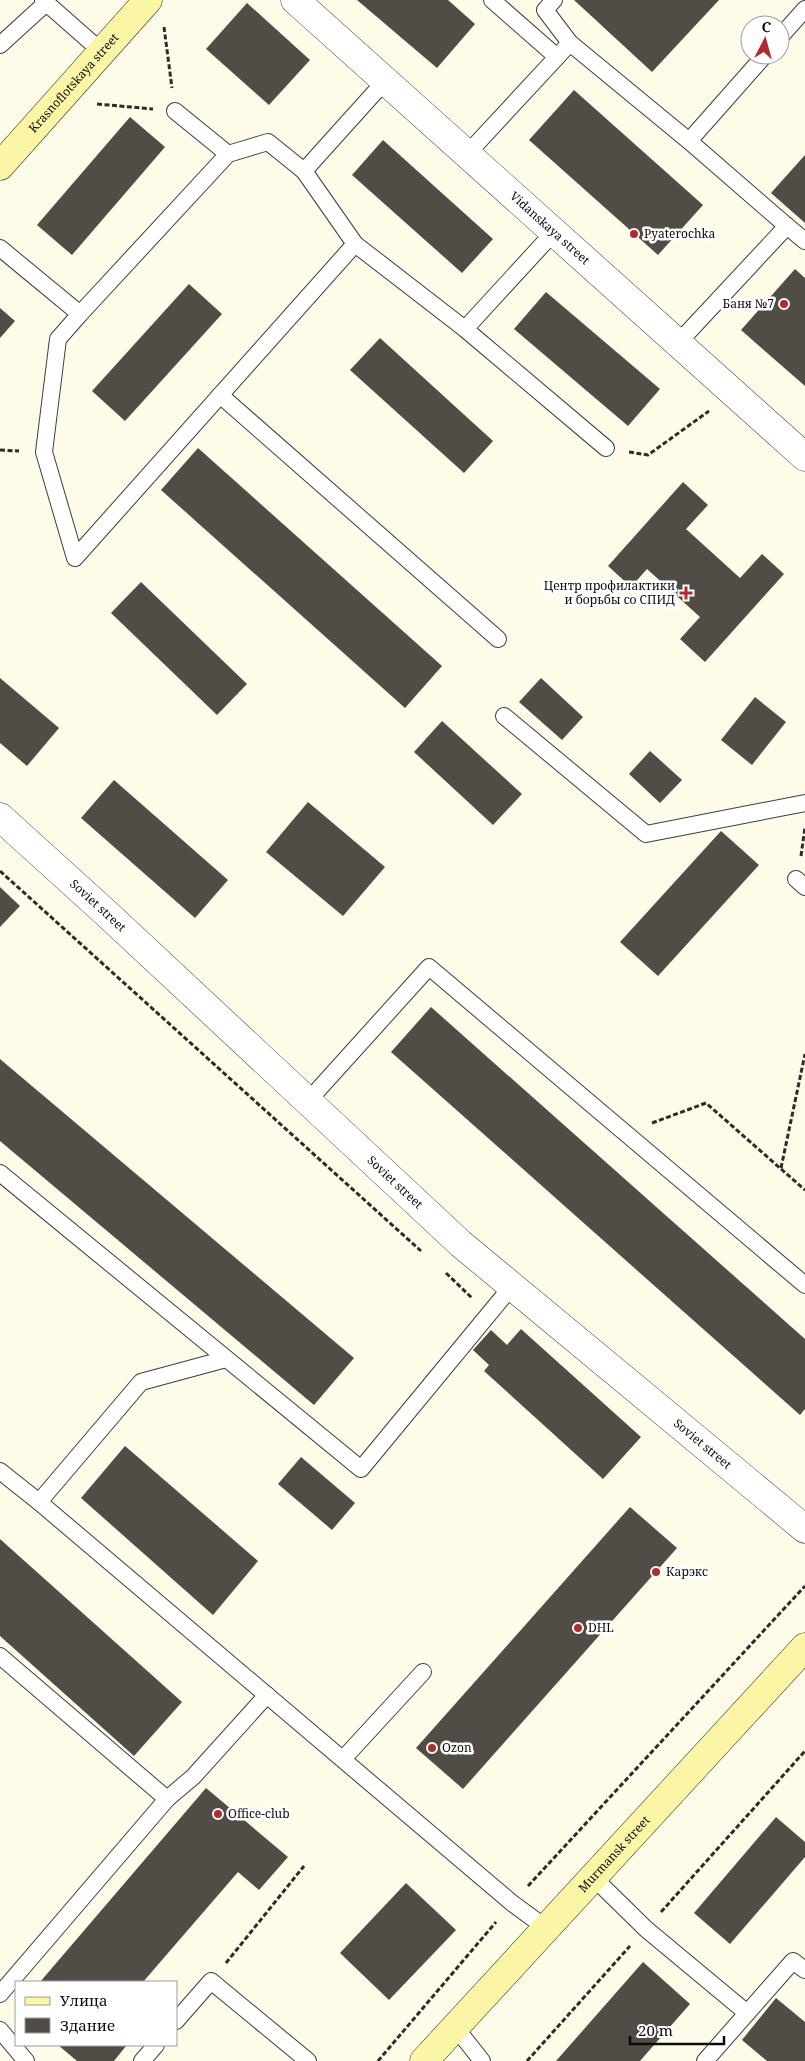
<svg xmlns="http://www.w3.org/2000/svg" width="805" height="2061" font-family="'Noto Serif',serif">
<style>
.building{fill:#524c47}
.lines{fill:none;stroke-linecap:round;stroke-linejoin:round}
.lane-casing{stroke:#3d3d3d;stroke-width:18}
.street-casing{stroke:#3d3d3d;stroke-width:29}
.secondary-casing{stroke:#2c2c2c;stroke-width:29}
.path{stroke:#2c2c2c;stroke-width:3;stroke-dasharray:5 2.5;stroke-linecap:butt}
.lane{stroke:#fff;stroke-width:16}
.street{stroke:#fff;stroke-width:28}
.secondary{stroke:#fbf5a6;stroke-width:28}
.poi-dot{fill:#b12b2b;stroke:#fff;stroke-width:2}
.labels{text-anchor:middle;stroke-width:5;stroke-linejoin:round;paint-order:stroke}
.street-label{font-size:12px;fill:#0a0a0a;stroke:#fff}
.poi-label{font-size:12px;fill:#0a0a0a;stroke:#fff;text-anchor:start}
</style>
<rect width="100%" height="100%" fill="#fefbe8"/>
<g class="building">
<polygon points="357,0 448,0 475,24 437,68"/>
<polygon points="574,0 719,0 652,72"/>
<polygon points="247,3 310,60 269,105 206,49"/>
<polygon points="574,90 703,205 658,255 529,140"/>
<polygon points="130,117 165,147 72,255 37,225"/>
<polygon points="383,140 493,239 462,273 352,175"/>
<polygon points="805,155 805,223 771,193"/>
<polygon points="795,269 805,278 805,386 741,330"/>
<polygon points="189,284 222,314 125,421 92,391"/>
<polygon points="546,292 660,389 628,426 514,329"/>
<polygon points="0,308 15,321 0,338"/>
<polygon points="380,338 493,441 464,473 350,370"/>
<polygon points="198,448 442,666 405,708 161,490"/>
<polygon points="683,482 708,505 686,529 740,578 762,554 784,574 705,662 680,639 700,617 647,569 631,587 608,566"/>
<polygon points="141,582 247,684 217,715 111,613"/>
<polygon points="0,678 59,728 27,766 0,743"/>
<polygon points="541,678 583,717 562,740 519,702"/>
<polygon points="755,697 786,722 752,765 721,740"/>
<polygon points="442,721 522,794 493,825 414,752"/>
<polygon points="650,751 682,780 660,803 629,774"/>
<polygon points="114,780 228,880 195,918 81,818"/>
<polygon points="308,802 385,867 343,916 266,852"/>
<polygon points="721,831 759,865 658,976 620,942"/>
<polygon points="0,887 20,906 0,927"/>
<polygon points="431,1007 805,1339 805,1409 800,1415 391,1052"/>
<polygon points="0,1059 354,1358 314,1405 0,1141"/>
<polygon points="521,1329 641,1437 603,1479 484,1371 489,1365 473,1350 491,1330 507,1345"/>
<polygon points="125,1446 258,1561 213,1615 81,1498"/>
<polygon points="301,1457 355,1503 332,1530 278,1484"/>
<polygon points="630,1507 677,1548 463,1789 416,1748"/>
<polygon points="0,1539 182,1702 134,1756 0,1636"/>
<polygon points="206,1788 288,1857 259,1890 238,1872 143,1982 40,1982"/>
<polygon points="776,1817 805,1842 805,1857 730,1944 694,1913"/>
<polygon points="406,1883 456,1930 389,2000 340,1953"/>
<polygon points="643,1962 690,2004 640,2061 556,2061"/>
<polygon points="776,1998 805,2022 805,2061 767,2061 742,2040"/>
<polygon points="58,2045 124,2045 126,2046 114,2061 77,2061"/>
</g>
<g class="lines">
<defs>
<g id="lane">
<polyline points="43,0 101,51"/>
<polyline points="492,0 557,57"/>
<polyline points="554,0 545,10 570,43 689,141 765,55"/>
<polyline points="780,37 805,9"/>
<polyline points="0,45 46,3"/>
<polyline points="175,111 228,154 268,142 304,171 385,81"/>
<polyline points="689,141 787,226"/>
<polyline points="467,154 570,43"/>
<polyline points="304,171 355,244 465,329 554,232"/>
<polyline points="0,248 80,314 58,339 44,452 75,558 355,244"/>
<polyline points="80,314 228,154"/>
<polyline points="465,329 606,448"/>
<polyline points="678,343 787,226 805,241"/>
<polyline points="220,395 498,639"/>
<polyline points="504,716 646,834 805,803"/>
<polyline points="796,879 805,887"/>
<polyline points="308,1101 429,967 805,1285"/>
<polyline points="0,1173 361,1469 512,1286"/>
<polyline points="0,1471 39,1502 512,1903 546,1928"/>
<polyline points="39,1502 141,1382 226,1359"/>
<polyline points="0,1656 167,1799 193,1777 267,1695"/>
<polyline points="343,1759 423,1672"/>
<polyline points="594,1878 646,1929 747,2013"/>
<polyline points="0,1994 167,1799"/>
<polyline points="176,2021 211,1981 308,2061"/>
<polyline points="456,2028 482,2061"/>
<polyline points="0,2030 26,2061"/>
<polyline points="142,2061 156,2045"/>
<polyline points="705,2061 793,1961 805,1970"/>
</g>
<g id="street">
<path id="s1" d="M 295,0 L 805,457"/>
<path id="s2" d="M 0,817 L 106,913 L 461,1244 L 805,1529"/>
</g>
<g id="secondary">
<path id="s3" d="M 0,166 L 148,0"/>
<path id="s4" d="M 424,2061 L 805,1647"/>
</g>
</defs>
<use href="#lane" class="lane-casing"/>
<use href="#street" class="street-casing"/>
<use href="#secondary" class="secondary-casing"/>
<g class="path">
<polyline points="164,27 172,88"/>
<polyline points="97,104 153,109"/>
<polyline points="0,450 19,451"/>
<polyline points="629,452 648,455 709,411"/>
<polyline points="801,856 805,827"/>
<polyline points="0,871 421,1251"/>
<polyline points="652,1123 706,1103 805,1190"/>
<polyline points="781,1168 805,1054"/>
<polyline points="446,1273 472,1298"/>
<polyline points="528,1886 805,1586"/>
<polyline points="661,1912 805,1751"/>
<polyline points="226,1963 304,1866"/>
<polyline points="378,2061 496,1922"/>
<polyline points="527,2061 630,1946"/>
</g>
<use href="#lane" class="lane"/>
<use href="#street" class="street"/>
<use href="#secondary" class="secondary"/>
</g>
<g class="poi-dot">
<circle cx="634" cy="234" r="5"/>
<circle cx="784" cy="304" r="5"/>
<path d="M683.5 585.5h5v5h5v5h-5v5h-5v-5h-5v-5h5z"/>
<circle cx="656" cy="1572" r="5"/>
<circle cx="578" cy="1628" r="5"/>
<circle cx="432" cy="1748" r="5"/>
<circle cx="218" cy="1814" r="5"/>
</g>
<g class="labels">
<g class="street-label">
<text dy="4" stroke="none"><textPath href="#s3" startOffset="111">Krasnoflotskaya street</textPath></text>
<text dy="4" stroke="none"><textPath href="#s1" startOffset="342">Vidanskaya street</textPath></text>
<text dy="4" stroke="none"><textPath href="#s2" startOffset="132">Soviet street</textPath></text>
<text dy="4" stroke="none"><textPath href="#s2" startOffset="538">Soviet street</textPath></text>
<text dy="4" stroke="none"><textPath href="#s2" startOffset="942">Soviet street</textPath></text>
<text dy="4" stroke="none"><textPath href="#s4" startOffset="281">Murmansk street</textPath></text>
</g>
<g class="poi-label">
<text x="644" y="238">Pyaterochka</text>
<text x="774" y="308" text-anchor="end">Баня №7</text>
<text x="675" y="590" text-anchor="end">Центр профилактики<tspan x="675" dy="14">и борьбы со СПИД</tspan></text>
<text x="666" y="1576">Карэкс</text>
<text x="588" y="1632">DHL</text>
<text x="442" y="1752">Ozon</text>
<text x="228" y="1818">Office-club</text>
</g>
</g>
<rect x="15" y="1981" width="162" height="65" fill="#ffffff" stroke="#9d9d9d"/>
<rect x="25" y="1997" width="25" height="8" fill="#fbf5a6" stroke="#9d9d9d"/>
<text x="60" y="2006" font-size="15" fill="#0a0a0a">Улица</text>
<rect x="25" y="2018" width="25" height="15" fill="#524c47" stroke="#9d9d9d"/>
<text x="60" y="2031" font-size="15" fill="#0a0a0a">Здание</text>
<g transform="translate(765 40) rotate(6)"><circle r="24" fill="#ffffff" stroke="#9d9d9d"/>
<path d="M0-4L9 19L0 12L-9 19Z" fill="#b12b2b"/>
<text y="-8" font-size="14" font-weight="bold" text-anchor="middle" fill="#0a0a0a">С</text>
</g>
<path d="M630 2036v8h94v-8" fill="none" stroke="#0a0a0a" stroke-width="2.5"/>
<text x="638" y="2036" font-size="15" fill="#0a0a0a" stroke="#ffffff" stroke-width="4" paint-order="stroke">20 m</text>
</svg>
